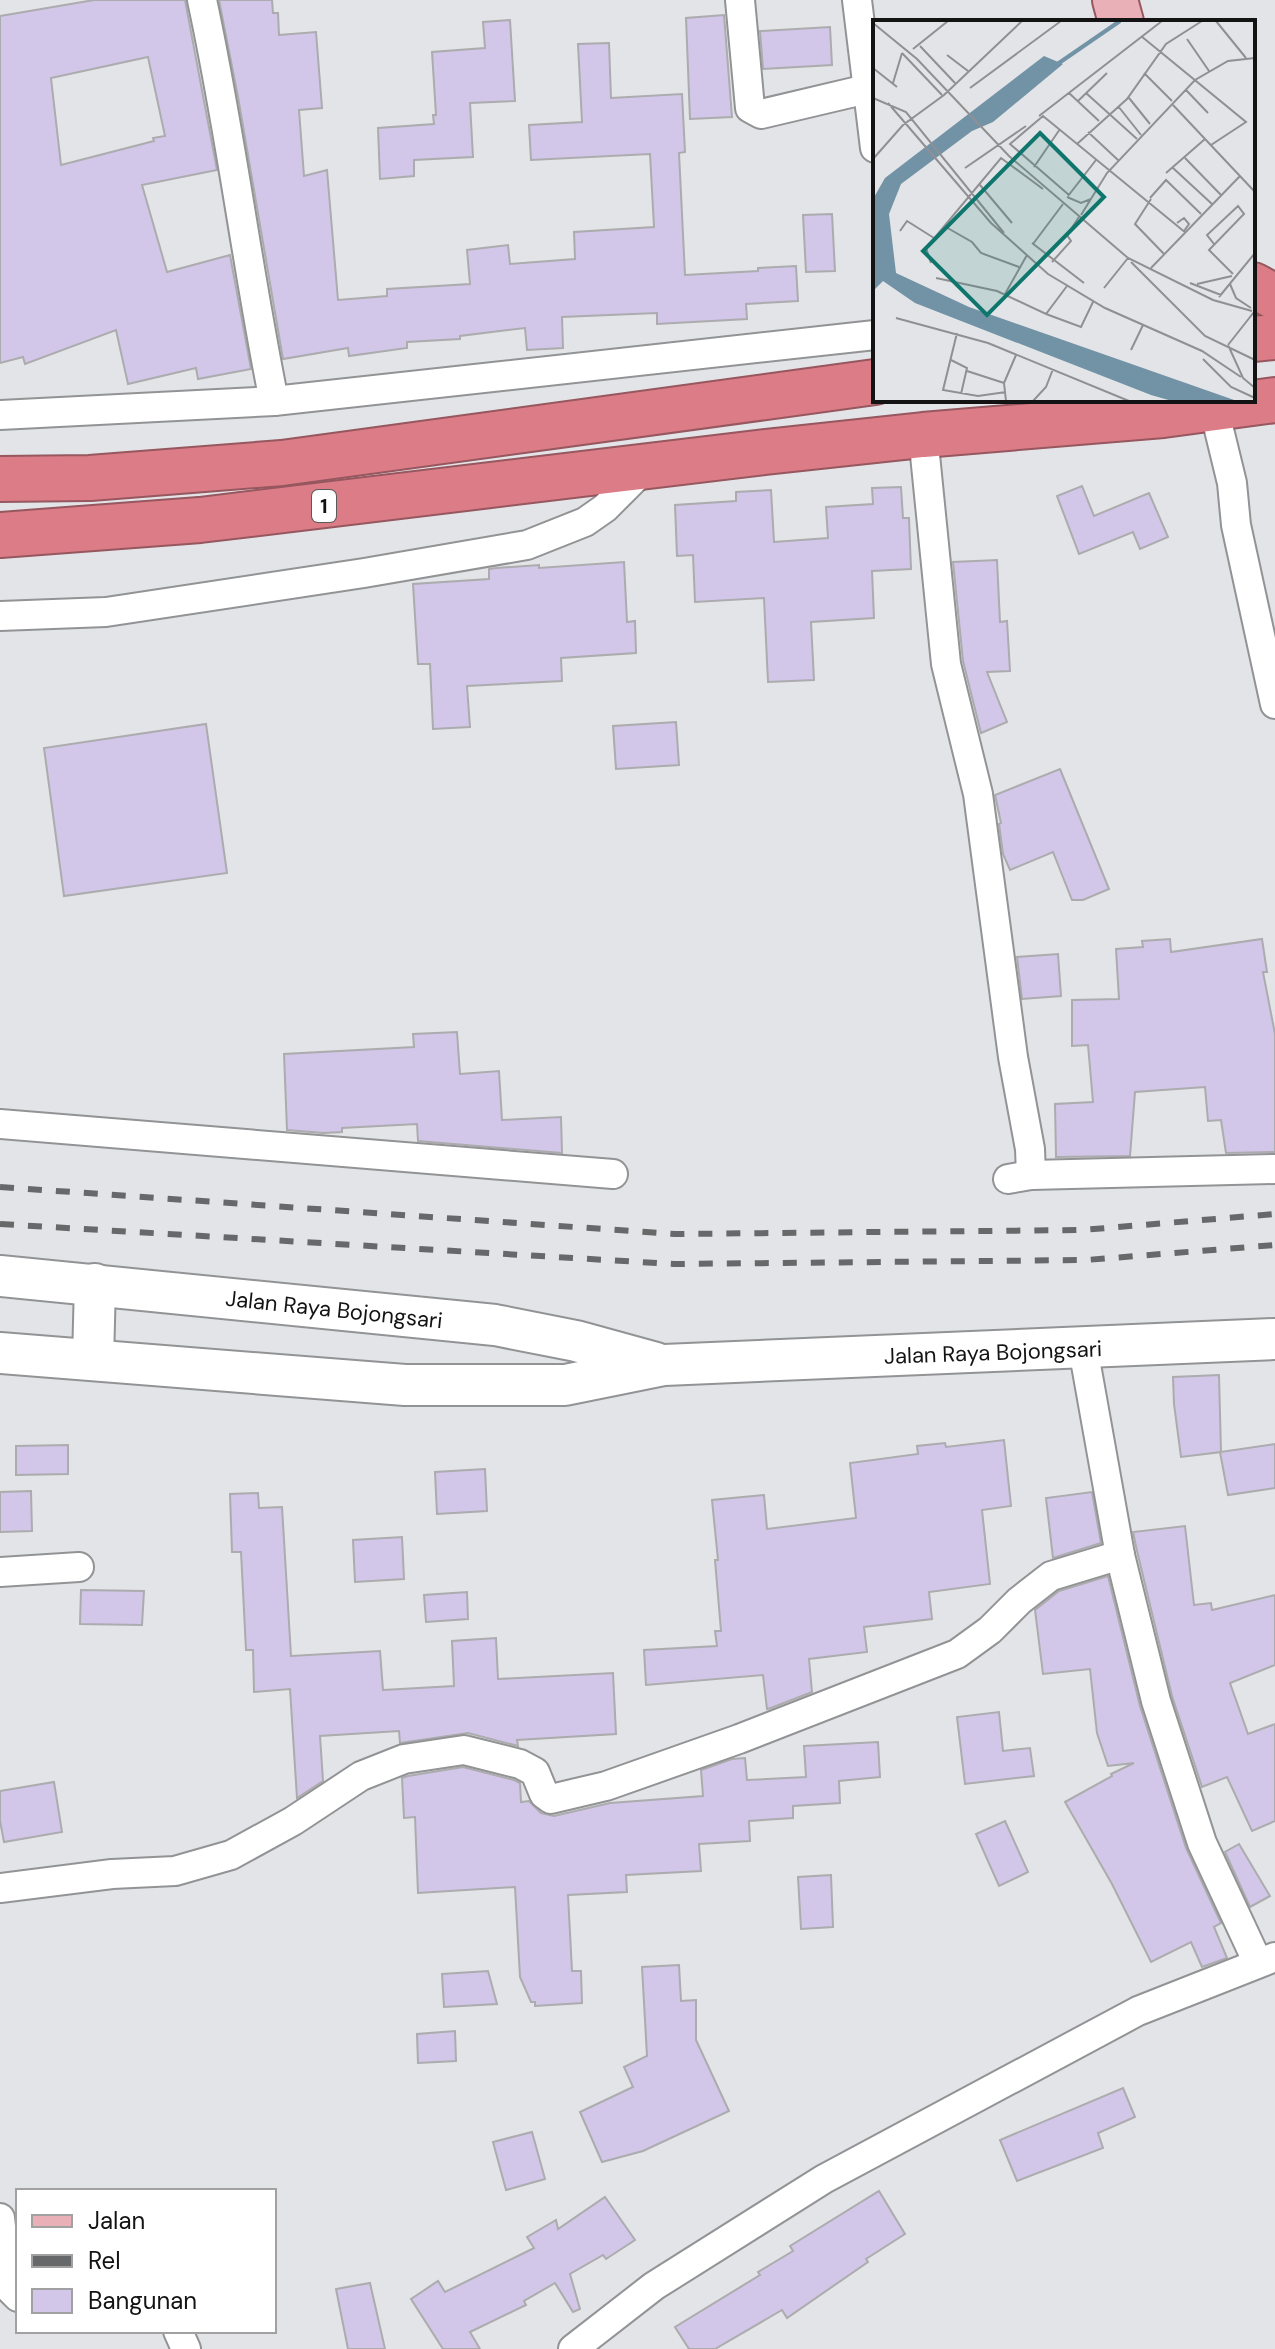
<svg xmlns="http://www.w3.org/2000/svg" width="1275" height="2349" font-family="'DM Sans',sans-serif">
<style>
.building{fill:#d2c7e8;stroke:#acabae;stroke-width:2;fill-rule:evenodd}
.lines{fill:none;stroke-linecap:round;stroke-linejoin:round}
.street-casing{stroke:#929395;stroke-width:32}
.secondary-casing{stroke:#929395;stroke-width:44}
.primary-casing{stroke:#96575f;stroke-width:48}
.highway-casing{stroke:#96575f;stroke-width:48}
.street{stroke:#fff;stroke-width:28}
.secondary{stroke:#fff;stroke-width:40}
.primary{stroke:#eab0b7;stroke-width:44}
.highway{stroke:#dc7c87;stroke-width:44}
.rail{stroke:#676869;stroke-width:6;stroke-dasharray:14 14;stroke-linecap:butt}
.labels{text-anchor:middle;stroke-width:6;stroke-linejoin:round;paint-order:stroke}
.shield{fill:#fff;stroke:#5a5a5a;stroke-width:2}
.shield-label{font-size:20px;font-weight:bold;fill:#131314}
.street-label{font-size:22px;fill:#131314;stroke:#fff}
.inset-river{fill:none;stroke:#7193a5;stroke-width:4}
.inset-road{fill:none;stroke:#909093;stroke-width:2}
.view{fill:#0f766e;fill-opacity:0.15;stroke:#0f766e;stroke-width:4}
.inset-edge{fill:none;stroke:#131314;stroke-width:4}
</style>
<rect width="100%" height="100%" fill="#e3e4e7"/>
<g class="building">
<path d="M 94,0 L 185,0 L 217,170 L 142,185 L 167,272 L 230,255 L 251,369 L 198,379 L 196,368 L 128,384 L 116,330 L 25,364 L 23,357 L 0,363 L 0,16 ZM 148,57 L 165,136 L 153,138 L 154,141 L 61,165 L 51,78 Z"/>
<polygon points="219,0 272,0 273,13 278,13 279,35 316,32 322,108 299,110 304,176 327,170 338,300 387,296 387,289 470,284 467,250 508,245 510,264 575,259 574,232 654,227 650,154 531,160 529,125 582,122 578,44 609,43 611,98 682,94 685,152 679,153 685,275 758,271 758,268 796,266 798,301 746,304 747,319 657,324 657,313 562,317 563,348 527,350 525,328 460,336 460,339 407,342 407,348 349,356 348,348 283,359 238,97"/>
<polygon points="724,15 732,117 690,119 686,18"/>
<polygon points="510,20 515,101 470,103 473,157 414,160 414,176 380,179 378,128 434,124 433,115 436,115 432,52 485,48 483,22"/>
<polygon points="830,27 832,65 763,69 760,31"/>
<polygon points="832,214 835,271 806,272 803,215"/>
<polygon points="1082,486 1094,516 1149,493 1168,537 1140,549 1133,532 1079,554 1057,496"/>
<polygon points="901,487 903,518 909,518 911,569 872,571 874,618 811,622 814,680 768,682 764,598 695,602 693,555 677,556 675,505 736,501 736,492 771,490 774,542 828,538 826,507 873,504 872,488"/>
<polygon points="997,560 1000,622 1007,621 1010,671 987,672 1007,722 981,733 963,661 953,562"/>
<polygon points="624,562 627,622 635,621 636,653 561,658 562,681 467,686 470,727 433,729 430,664 418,664 413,584 489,579 489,569 496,568 539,565 539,568"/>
<polygon points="676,722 679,765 616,769 613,726"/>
<polygon points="206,724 227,873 64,896 44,748"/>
<polygon points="1060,769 1109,889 1083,900 1072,900 1053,852 1010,870 1003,854 999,824 1001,823 995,795"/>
<polygon points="1170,939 1171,952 1262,939 1267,972 1263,972 1275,1034 1275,1152 1226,1153 1221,1120 1208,1121 1205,1087 1135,1092 1130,1156 1056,1157 1055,1104 1093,1102 1088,1045 1072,1046 1072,1000 1119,999 1116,949 1143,947 1142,941"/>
<polygon points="1058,954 1061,996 1022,999 1017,957"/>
<polygon points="457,1032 460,1074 499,1071 502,1120 561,1117 562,1153 418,1141 417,1124 342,1128 342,1132 323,1133 287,1130 284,1054 414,1047 413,1034"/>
<polygon points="1219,1375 1221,1452 1181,1457 1174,1404 1173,1377"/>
<polygon points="1004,1440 1011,1506 982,1510 990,1584 929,1592 932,1619 864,1627 867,1652 809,1659 812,1692 771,1708 767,1709 763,1675 646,1685 644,1650 717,1646 715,1631 721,1631 715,1560 718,1560 712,1500 764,1495 767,1529 856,1518 850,1463 918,1454 917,1446 945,1443 946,1447"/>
<polygon points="1275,1444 1275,1488 1228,1495 1220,1452"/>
<polygon points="68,1445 68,1474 16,1475 16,1446"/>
<polygon points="485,1469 487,1511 437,1514 435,1472"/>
<polygon points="31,1491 32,1531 0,1532 0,1492"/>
<polygon points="1092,1492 1101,1543 1053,1558 1046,1498"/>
<polygon points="258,1493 259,1508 282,1507 291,1656 380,1651 383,1690 454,1686 452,1641 496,1638 498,1679 613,1673 616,1734 517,1740 518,1746 468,1733 400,1743 399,1731 320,1736 323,1781 297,1798 290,1689 254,1692 253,1650 246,1650 241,1552 232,1552 230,1494"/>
<polygon points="1185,1526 1194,1605 1211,1603 1212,1610 1275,1595 1275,1665 1230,1683 1248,1734 1275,1724 1275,1821 1252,1831 1227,1777 1202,1787 1172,1696 1137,1551 1133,1532"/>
<polygon points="402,1537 404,1579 355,1582 353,1540"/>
<polygon points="1108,1576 1140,1706 1186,1848 1221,1923 1214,1927 1227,1958 1202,1967 1191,1942 1151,1962 1112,1884 1065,1802 1112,1776 1111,1774 1134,1763 1108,1766 1097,1733 1090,1669 1043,1674 1035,1610 1059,1591"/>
<polygon points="81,1590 144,1591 142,1625 80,1624"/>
<polygon points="467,1592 468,1619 426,1622 424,1595"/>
<polygon points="999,1712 1003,1751 1030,1748 1034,1776 965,1784 957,1717"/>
<polygon points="878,1742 880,1777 839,1781 840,1803 793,1806 793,1818 749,1821 750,1841 699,1844 701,1871 626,1875 627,1892 568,1895 572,1971 581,1971 582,2003 535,2006 535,2002 531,2002 520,1977 515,1887 418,1893 415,1817 404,1818 402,1778 408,1776 463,1767 514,1780 520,1783 521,1802 529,1801 541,1813 554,1816 610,1803 703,1796 701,1770 732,1759 745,1758 747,1780 806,1777 804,1746"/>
<polygon points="54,1782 62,1832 4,1842 0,1821 0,1791"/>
<polygon points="1005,1821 1028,1872 999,1886 976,1834"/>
<polygon points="1239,1844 1270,1896 1250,1907 1225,1852"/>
<polygon points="831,1875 833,1927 801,1929 798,1877"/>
<polygon points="679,1965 681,2001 696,2000 696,2040 729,2111 643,2151 602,2162 580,2112 633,2087 624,2067 647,2056 642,1967"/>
<polygon points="488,1971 497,2004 444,2007 442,1974"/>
<polygon points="455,2031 456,2061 418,2063 417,2034"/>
<polygon points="1123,2088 1135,2117 1098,2133 1103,2148 1017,2181 1000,2140"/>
<polygon points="532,2132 545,2179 506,2190 493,2142"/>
<polygon points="879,2191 905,2234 866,2259 868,2262 787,2318 782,2310 715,2349 689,2349 675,2327 760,2275 758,2272 793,2251 790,2246"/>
<polygon points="605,2197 635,2240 606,2259 603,2255 570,2274 580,2309 573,2312 555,2283 524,2301 526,2305 470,2332 480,2349 443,2349 411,2299 438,2281 445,2292 534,2248 527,2237 556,2220 558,2229"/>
<polygon points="370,2283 385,2349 348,2349 336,2289"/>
</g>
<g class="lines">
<defs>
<g id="street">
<path d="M 202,0 C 231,133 247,268 274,401"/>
<polyline points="740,0 750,108 761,114 867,89"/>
<polyline points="857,0 875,148"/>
<polyline points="1214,409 1232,483 1236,525 1275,704"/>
<polyline points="0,415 274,401 875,335"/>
<polyline points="923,435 946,664 978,794 1013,1057 1030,1149 1031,1175"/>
<polyline points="0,616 106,612 364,573 527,545 585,522 605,508 647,466"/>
<polyline points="0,1124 613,1174"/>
<polyline points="1008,1179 1031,1175 1275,1169"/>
<polyline points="1083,1348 1120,1555 1156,1701 1202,1843 1258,1963"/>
<polyline points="0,1572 79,1567"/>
<polyline points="0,1888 112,1874 175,1871 231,1855 293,1821 361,1776 404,1759 464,1750 520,1764 535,1772 544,1794 551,1799 606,1786 739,1739 957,1654 990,1630 1019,1601 1051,1576 1120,1555"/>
<polyline points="0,2218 8,2287 18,2297"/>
<polyline points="178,2331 186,2349"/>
<polyline points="573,2349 654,2286 824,2179 1138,2011 1275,1957"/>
</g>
<g id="secondary">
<polyline points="0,1276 495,1325 576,1341 656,1363"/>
<polyline points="0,1353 405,1385 565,1385 664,1365 1275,1339"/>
<polyline points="93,1360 95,1284"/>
</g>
<polyline id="primary" points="1115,0 1121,22"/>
<g id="highway">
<polyline points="1253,285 1275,297"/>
<polyline points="1253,339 1275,337"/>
<polyline points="0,479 90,478 282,463 875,382"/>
<polyline points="0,535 200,520 765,452 923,435 1163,415 1275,400"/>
</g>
</defs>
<use href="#street" class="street-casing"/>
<use href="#secondary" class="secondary-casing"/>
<use href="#primary" class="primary-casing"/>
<use href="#highway" class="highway-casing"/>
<use href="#street" class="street"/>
<use href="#secondary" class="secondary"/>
<use href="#primary" class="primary"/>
<use href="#highway" class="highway"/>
<g class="rail">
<polyline points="0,1187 675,1234 1082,1230 1275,1214"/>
<polyline points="0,1224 674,1264 1086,1260 1275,1245"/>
</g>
</g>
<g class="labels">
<rect class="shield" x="312" y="490" width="24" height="32" rx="6"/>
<g class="shield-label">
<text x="324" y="513">1</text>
</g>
<g class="street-label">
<text transform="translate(334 1309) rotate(6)" y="8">Jalan Raya Bojongsari</text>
<text transform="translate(993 1352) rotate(-2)" y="8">Jalan Raya Bojongsari</text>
</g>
</g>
<g transform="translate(873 20)">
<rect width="382" height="382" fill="#e3e4e7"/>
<path d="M 171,36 L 190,44 L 120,102 L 99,111 L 28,164 L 16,194 L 23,253 L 96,287 L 364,381 L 299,381 L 278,375 L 42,283 L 10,261 L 0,271 L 0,179 L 12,158 Z" fill="#7193a5"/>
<path class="inset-river" d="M 183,45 L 247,1"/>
<path class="inset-road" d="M 343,1 L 373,38M 0,3 L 44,39 L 136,136 L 255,238 L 340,280 L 379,291M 268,16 L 373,102 L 338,125M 314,19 L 336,51M 47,26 L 82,63M 40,29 L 75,1M 29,33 L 69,75M 74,35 L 95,51M 0,48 L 24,67M 271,53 L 299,81M 20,63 L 29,33M 97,68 L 188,1M 313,70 L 335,93M 196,73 L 226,101M 213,73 L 264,119M 0,78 L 33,92 L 131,213M 256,78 L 277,104M 205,81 L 234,53M 15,83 L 118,203 L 175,254 L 232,288 L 329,331 L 368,357M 300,85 L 382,172M 245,86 L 268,115M 166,96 L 289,1M 215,112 L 245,140M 204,124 L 254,79 L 293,24 L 329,1M 312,138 L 348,175M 0,139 L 30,105 L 71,75 L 149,1M 161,147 L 187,109M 92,148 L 153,106M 300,148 L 339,184M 293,153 L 332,119M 107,165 L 139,203M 196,175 L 137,124 L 170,96 L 313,213M 195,176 L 223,140M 194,177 L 208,183 L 218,179M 277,178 L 293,160 L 328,194M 278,179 L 262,204 L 291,234M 208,195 L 234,153 L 322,60 L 355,41 L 382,38M 304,203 L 311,198 L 316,204 L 311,211M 71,206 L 99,222 L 108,233 L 146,247M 27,211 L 34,201 L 61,218M 159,223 L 211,263M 160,224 L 190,184M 341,224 L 334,215 L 365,186 L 371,194 L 336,230 L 360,254M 179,242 L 198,221 L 194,215 L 206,197M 258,242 L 332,316 L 382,340M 58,243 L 53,228 L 128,138 L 170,169M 278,248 L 367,156M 63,258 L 124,271 L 173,294 L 194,266M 317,263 L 348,275M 324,264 L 359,256M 357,264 L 363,278 L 378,288M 231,268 L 255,238M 132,274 L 154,235M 346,277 L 382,233M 173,294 L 208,307 L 220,282M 23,298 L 115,323 L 256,381M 84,313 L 70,370 L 105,376 L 133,372M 355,325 L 381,292M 355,325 L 370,358 L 382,368M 258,330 L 270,305M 330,339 L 358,367 L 382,378M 78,340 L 94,348 L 88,374M 94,351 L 131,363M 133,381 L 131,363 L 143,335M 160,381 L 173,367 L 180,349"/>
<path class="view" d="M 167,113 L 231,177 L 114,295 L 50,231 Z"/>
<rect width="382" height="382" class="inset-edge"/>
</g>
<rect x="16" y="2189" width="260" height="144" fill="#ffffff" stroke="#a1a1a1" stroke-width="2"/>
<rect x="32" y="2215" width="40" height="12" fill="#eab0b7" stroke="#a1a1a1" stroke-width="2"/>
<text x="88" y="2229" font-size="24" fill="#131314">Jalan</text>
<rect x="32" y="2255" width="40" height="12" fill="#676869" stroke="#a1a1a1" stroke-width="2"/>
<text x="88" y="2269" font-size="24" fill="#131314">Rel</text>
<rect x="32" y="2289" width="40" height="24" fill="#d2c7e8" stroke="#a1a1a1" stroke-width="2"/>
<text x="88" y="2309" font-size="24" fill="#131314">Bangunan</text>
</svg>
